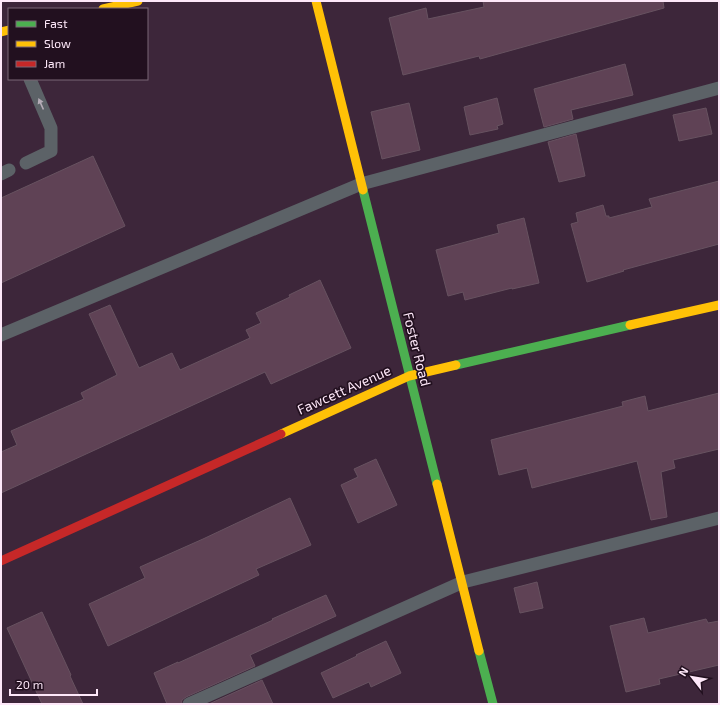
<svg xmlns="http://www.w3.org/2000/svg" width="720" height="705" font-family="'Exo 2',sans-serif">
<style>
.building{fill:#5f4255;stroke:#675260}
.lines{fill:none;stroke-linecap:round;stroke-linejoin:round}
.lane{stroke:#5c6267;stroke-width:13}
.fast{stroke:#4caf50;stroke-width:9}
.slow{stroke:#ffc107;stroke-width:9}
.jam{stroke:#c62828;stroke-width:9}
.oneway{fill:#b5acb7}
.labels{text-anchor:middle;stroke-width:3.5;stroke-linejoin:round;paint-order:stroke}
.street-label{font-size:14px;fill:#fee8f9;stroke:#22101f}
</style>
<rect width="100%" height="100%" fill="#3d263a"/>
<g class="building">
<polygon points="483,1 663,1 664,8 480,59 479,56 403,75 389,18 426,8 428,19 484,7"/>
<polygon points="625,64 633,95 571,110 573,119 544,127 534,89"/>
<polygon points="497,98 503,124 497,126 498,129 470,135 464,107"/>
<polygon points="409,103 420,150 382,159 371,112"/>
<polygon points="706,108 712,134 679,141 673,115"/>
<polygon points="576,134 585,176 559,182 548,142"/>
<polygon points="93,156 125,226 1,283 1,198"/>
<polygon points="719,181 719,244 623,270 624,271 587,282 571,224 578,222 576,213 603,205 606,216 609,216 609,218 652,207 649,199"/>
<polygon points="524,218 539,283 512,289 512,288 465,300 463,292 448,296 436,250 499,233 497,225"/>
<polygon points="320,280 351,348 271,384 265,372 1,493 1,452 17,445 11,431 84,399 81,393 117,375 89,314 110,305 139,368 172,353 180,370 250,338 246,330 261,323 256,313 290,297 289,295"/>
<polygon points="719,393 719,449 673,460 675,468 661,472 667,517 651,520 637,461 532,488 527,468 499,475 491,440 623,406 622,402 645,396 648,411"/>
<polygon points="376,459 397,505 358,523 341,485 358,477 354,469"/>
<polygon points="290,498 311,545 256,569 259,575 108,646 89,604 145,578 140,567 203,539"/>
<polygon points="537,582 543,608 520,613 514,588"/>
<polygon points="326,595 336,616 250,655 255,666 186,697 182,700 181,704 167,704 154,673 178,662 178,663 273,620 272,619"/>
<polygon points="42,612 71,675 70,676 83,704 42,704 7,628"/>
<polygon points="644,618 648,633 706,619 708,623 719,621 719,665 659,679 660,684 626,692 610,626"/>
<polygon points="386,641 401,673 371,687 369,682 333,698 321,673 357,656 356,655"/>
<polygon points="262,680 273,704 209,704"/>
</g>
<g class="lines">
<g class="lane">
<polyline points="26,163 51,151 51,128 30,79"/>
<polyline points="1,174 9,170"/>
<polyline points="1,335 361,184 719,88"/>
<polyline points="189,704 463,582 719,518"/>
</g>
<g class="fast">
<polyline points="363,190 437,484"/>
<polyline points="456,365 630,325"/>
<polyline points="479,651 493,704"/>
</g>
<g class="slow">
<polyline points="316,1 363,190"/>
<polyline points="103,9 138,1"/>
<polyline points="1,32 9,30"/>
<polyline points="630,325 719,305"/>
<polyline points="281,434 409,376 456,365"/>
<polyline points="437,484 479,651"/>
</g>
<polyline class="jam" points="1,561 281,434"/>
</g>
<defs><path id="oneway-solid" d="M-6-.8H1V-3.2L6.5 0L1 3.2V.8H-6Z"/></defs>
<use class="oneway" href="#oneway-solid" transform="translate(41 104) rotate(-114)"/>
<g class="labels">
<g class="street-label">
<text transform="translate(417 349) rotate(76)" y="5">Foster Road</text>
<text transform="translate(344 390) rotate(-24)" y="5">Fawcett Avenue</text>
</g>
</g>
<rect width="720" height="705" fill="none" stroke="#fee8f9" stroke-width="4"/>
<rect x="8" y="8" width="140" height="72" fill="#22101f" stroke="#7a6676"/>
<rect x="16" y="21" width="20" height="6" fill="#4caf50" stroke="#7a6676"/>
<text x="44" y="28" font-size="12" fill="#fee8f9">Fast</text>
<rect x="16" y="41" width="20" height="6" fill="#ffc107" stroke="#7a6676"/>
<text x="44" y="48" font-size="12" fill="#fee8f9">Slow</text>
<rect x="16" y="61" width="20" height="6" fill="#c62828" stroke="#7a6676"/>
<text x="44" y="68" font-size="12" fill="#fee8f9">Jam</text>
<g transform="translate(692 677) rotate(301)" stroke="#22101f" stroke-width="3" paint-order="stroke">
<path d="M0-3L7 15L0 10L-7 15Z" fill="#fee8f9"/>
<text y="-6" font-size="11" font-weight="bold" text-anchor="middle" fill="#fee8f9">N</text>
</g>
<path d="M10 689v6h87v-6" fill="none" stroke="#fee8f9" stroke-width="2"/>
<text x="16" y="689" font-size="12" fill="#fee8f9" stroke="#22101f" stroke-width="3" paint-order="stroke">20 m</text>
</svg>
